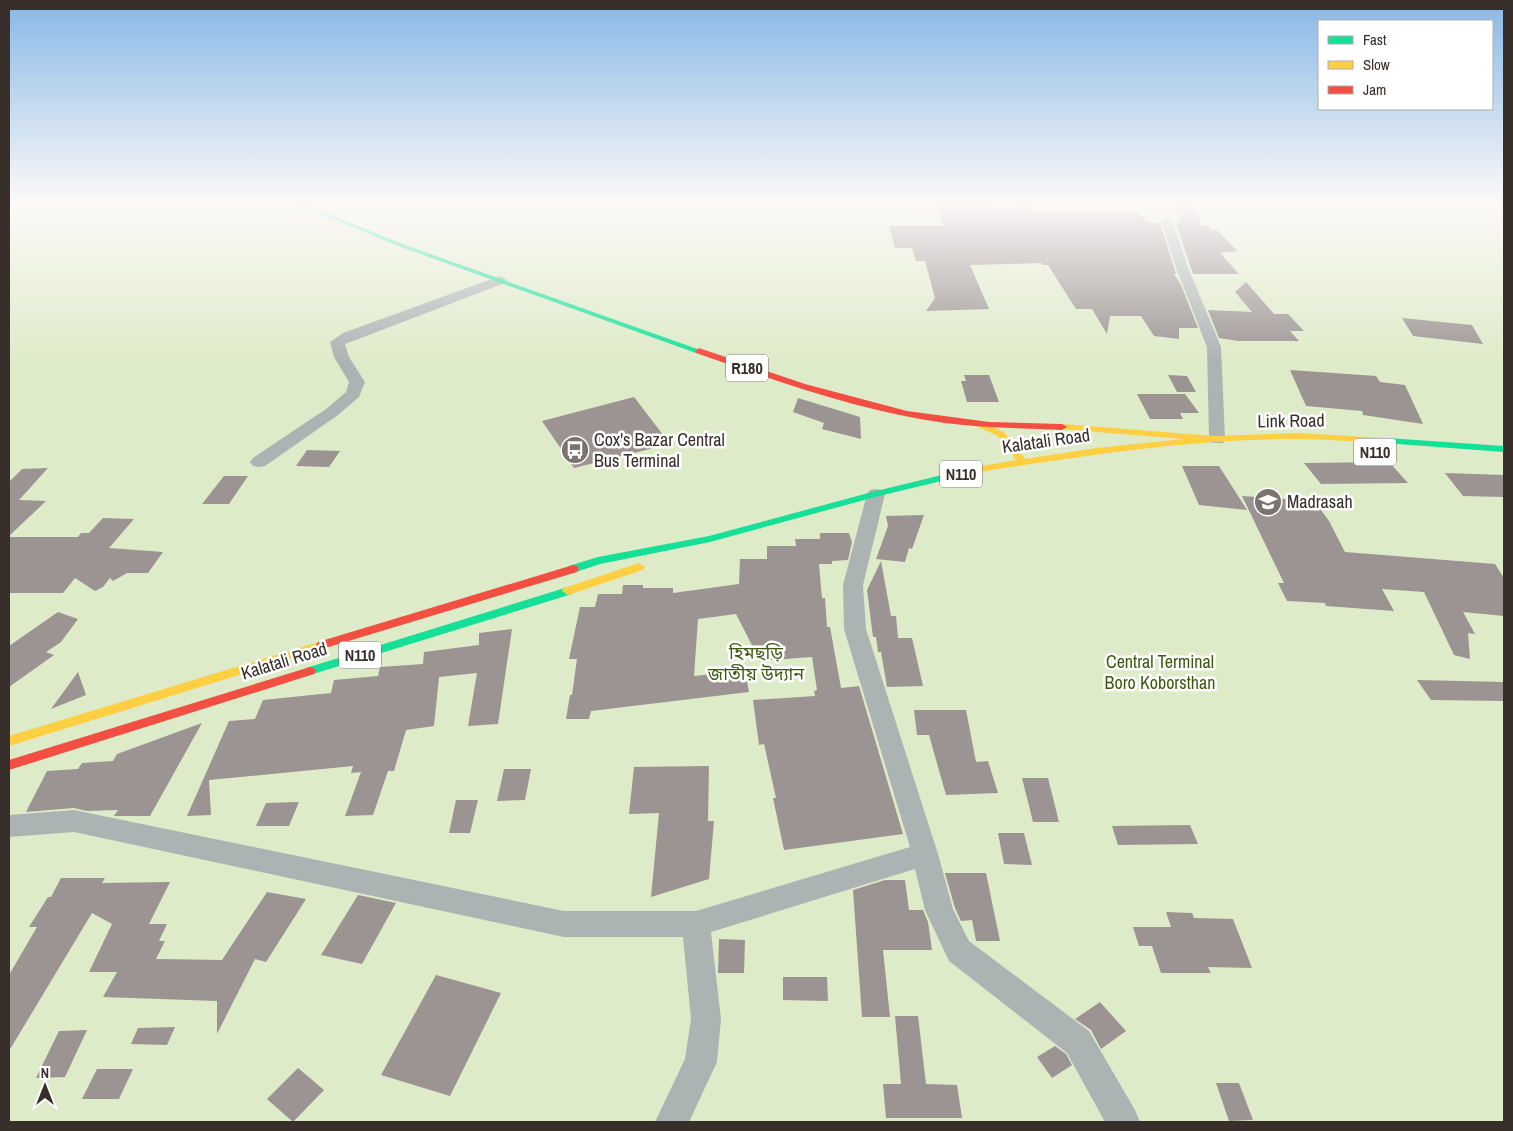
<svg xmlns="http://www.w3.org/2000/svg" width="1513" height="1131" font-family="'Archivo Narrow','Noto Sans Bengali',sans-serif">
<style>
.green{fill:#deebc8}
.building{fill:#9b9492}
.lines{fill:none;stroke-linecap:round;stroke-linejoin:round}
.street{fill:#abb4b3;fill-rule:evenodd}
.fast{fill:#16e098;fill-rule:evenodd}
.slow{fill:#ffcf43;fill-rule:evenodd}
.jam{fill:#f24e42;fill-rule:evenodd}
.labels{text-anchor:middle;stroke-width:5;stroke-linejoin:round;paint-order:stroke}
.shield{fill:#fff;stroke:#746d6a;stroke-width:1}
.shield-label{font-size:16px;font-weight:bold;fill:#382e2a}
.street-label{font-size:18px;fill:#382e2a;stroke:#fff}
.poi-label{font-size:18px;fill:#382e2a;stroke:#fff;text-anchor:start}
.park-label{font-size:18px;fill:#3d590f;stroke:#fff}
</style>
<rect width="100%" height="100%" fill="#f8f2f0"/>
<rect class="green" x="9" y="204" width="1495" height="918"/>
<g class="building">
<polygon points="966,204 985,204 987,208 1029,207 1032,212 1137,211 1147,223 1160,223 1176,274 1174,274 1181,285 1198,328 1179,328 1179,339 1154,336 1141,316 1110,316 1107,334 1092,309 1076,309 1048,265 1043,265 1041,263 970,265 989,309 926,311 935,298 925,261 916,261 912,248 895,248 889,226 944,226 937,207 968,207"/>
<polygon points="1175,206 1194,207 1202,226 1208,226 1212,230 1217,230 1237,251 1220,253 1239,274 1193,274 1176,223 1181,223"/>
<polygon points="1246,282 1274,314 1288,314 1304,331 1290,331 1299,341 1238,341 1219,338 1208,310 1252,312 1235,292"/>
<polygon points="1402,318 1472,325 1483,344 1413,336"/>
<polygon points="1290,370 1376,376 1380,382 1405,385 1423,424 1363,415 1362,411 1306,406"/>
<polygon points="964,375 989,375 999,402 967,402 961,381 966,381"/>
<polygon points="1168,375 1187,376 1196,392 1177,392"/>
<polygon points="1137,394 1185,394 1199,413 1180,413 1183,419 1150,419"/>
<polygon points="634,397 670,444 574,468 542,421"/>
<polygon points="798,398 860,417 861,439 822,429 824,423 793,412"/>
<polygon points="307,450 340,451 329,467 296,466"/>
<polygon points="1389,462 1408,483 1321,484 1304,463"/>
<polygon points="1182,466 1219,466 1247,510 1199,505"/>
<polygon points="48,468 19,500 46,501 9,536 9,482 22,469"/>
<polygon points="1445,473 1504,475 1504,497 1463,496"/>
<polygon points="224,476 248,476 229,504 202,504"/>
<polygon points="1242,496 1286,499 1288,503 1315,502 1329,521 1345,552 1495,564 1504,578 1504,616 1463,612 1475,634 1468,633 1470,659 1454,655 1424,592 1382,589 1394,611 1326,606 1325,603 1287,601 1278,583 1284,583"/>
<polygon points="924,515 912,549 909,548 905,562 876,559 888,526 886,516"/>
<polygon points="103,518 134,519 109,548 163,552 148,573 127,573 113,581 110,578 103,587 95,591 75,578 63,593 9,593 9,537 78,537 81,533 89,533"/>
<polygon points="820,533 849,533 852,542 848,560 832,561 832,564 819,564 822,598 825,598 827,627 830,627 841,688 859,686 903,834 784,850 773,798 776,798 764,744 759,745 753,700 815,696 814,691 817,690 812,657 760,661 736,614 698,619 694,676 745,671 749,692 591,711 589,719 566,719 570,695 572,695 577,659 569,659 580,607 595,607 598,594 622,594 623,585 643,585 643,588 673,588 673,593 739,584 740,559 767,559 767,546 796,546 795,539 820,539"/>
<polygon points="881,561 891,616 896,616 898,638 912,638 923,686 887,687 881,652 878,652 876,637 873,637 867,590"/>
<polygon points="58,612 78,619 61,642 46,652 54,655 9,687 9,646"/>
<polygon points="512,629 498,724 468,726 477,673 439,677 434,726 406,730 394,771 388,771 373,815 345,816 361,772 351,773 353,766 209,780 211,815 187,816 229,721 255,719 263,700 331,693 334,680 378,676 380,667 423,664 424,652 479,645 479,633"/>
<polygon points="78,672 86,695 51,709"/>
<polygon points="1417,680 1504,682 1504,701 1431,700"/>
<polygon points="914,710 966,710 976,762 988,761 998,793 946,795 929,735 917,735"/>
<polygon points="202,723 150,816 114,816 118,810 87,811 74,808 26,812 47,771 78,769 82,763 113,761 117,754"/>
<polygon points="709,766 708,821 714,821 709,879 651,897 659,813 629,814 634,767"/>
<polygon points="504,769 531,769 525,800 497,801"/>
<polygon points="1022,778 1048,778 1059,822 1033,822"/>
<polygon points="456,800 478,800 470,833 449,833"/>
<polygon points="299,802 289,826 256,826 266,803"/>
<polygon points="1190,825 1198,844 1118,845 1112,826"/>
<polygon points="998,833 1024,833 1032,865 1004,864"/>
<polygon points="945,873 986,873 1000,941 976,941 972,920 961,921 955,908"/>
<polygon points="61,878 105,878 102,883 170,882 149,924 167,924 159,941 165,941 156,959 222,960 267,892 306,899 266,962 255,959 217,1034 217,1001 103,997 117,972 89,972 112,924 92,913 9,1051 9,975 37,927 29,927 48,897 51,897"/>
<polygon points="885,880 905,880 909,910 923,910 928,922 932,950 883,950 890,1017 862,1017 853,890"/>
<polygon points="358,895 396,903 362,964 321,955"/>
<polygon points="1166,912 1192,913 1194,918 1233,919 1252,968 1208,967 1211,973 1161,973 1152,946 1139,946 1133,927 1171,927"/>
<polygon points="719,939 745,940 744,973 718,973"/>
<polygon points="436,975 501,993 450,1096 381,1075"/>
<polygon points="783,977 827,977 828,1001 783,1000"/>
<polygon points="1100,1002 1126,1031 1101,1049 1091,1030 1075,1019"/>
<polygon points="895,1016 918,1016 926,1084 957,1085 962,1118 886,1118 883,1084 901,1084"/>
<polygon points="175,1027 167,1045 131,1044 138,1028"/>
<polygon points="87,1030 65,1077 36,1078 59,1031"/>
<polygon points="1055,1046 1066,1054 1072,1065 1052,1078 1037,1057"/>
<polygon points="298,1068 324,1090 293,1122 267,1099"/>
<polygon points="97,1069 133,1069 119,1099 82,1099"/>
<polygon points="1216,1083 1239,1083 1253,1120 1229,1121"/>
</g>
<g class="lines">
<g class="street">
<polygon points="1167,217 1173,221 1187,265 1221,347 1225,439 1223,443 1211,443 1209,439 1207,347 1175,265 1161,221"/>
<polygon points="500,276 507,280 505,283 345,344 349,357 365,382 359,397 338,415 265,466 259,467 253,466 250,462 253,458 326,409 346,392 349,382 334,357 330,342 343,333"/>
<polygon points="876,489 882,490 885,494 863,585 866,629 938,854 953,909 969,941 1089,1031 1135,1110 1140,1122 1105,1122 1067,1053 949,961 925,910 915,869 711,932 721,1019 717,1062 689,1122 655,1122 685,1059 691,1019 683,937 564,937 74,832 9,837 9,815 74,810 564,911 696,911 910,847 844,629 843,585 867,494 870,490"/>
</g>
<g class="fast">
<polygon points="296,204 304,204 405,245 703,351 702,353 696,353 401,247"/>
<polygon points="1387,438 1504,446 1504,452 1384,443 1384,439"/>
<polygon points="979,466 984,469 983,471 879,496 710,542 600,564 573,573 567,569 569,566 598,557 709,536 872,492"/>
<polygon points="568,587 574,591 572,594 310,675 306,674 304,671 306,668"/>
</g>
<g class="slow">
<path d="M 979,421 L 1004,432 L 1025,459 L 1096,448 L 1183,439 L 1059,429 L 1059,425 L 1062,424 L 1214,436 L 1297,433 L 1387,438 L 1392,441 L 1387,444 C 1357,442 1326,439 1296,439 C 1190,439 1084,456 979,472 L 974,469 L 975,467 L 1016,460 L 998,436 L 976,426 L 976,422 Z"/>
<polygon points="639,563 645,567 643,570 568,595 562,591 564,588"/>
<polygon points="322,641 326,642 328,645 326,648 9,746 9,736"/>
</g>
<g class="jam">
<path d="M 699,348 L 805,384 L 907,411 L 989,422 L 1062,424 L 1067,427 L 1062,430 C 1023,428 984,428 945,423 C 859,411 777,381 696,353 L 695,351 Z"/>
<polygon points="573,565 577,566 579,569 577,572 322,649 318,648 316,645 318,642"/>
<polygon points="310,667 314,668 316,671 314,674 9,770 9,760"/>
</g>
</g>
<linearGradient id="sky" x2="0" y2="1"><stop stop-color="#87b8e6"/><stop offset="0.56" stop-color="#fcf9f8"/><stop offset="1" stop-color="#fcf9f8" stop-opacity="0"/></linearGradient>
<rect width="1513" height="362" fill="url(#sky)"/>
<defs>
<symbol id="bus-disc" viewBox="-11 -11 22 22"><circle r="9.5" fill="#7b736f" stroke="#fff"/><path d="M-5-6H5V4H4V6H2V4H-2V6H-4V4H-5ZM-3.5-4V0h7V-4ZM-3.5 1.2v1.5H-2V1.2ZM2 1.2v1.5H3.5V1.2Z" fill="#fff"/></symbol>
<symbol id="school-disc" viewBox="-11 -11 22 22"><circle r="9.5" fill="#7b736f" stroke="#fff"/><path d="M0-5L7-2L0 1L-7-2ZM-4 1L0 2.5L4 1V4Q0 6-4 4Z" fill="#fff"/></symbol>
</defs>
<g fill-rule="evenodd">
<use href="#bus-disc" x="559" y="434" width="32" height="32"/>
<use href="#school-disc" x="1252" y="486" width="32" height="32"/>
</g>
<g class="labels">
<g class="shield">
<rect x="726" y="354.5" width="42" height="27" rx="4"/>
<rect x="1354" y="438.5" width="42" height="27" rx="4"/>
<rect x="940" y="460.5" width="42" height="27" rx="4"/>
<rect x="339" y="641.5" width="42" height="27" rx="4"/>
</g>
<g class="shield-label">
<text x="747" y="374">R180</text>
<text x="1375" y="458">N110</text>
<text x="961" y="480">N110</text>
<text x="360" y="661">N110</text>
</g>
<g class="street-label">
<text transform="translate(1291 421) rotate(-1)" y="6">Link Road</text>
<text transform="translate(1046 441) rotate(-8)" y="6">Kalatali Road</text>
<text transform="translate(284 661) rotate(-17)" y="6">Kalatali Road</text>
</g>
<g class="poi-label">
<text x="594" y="446">Cox's Bazar Central<tspan x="594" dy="21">Bus Terminal</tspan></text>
<text x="1287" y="508">Madrasah</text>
</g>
<g class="park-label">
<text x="756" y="659">হিমছড়ি<tspan x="756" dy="21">জাতীয় উদ্যান</tspan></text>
<text x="1160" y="668">Central Terminal<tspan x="1160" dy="21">Boro Koborsthan</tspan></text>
</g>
</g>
<rect width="1513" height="1131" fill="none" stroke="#382e2a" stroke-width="20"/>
<rect x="1318" y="20" width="175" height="90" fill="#ffffff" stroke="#afabaa"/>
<rect x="1328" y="36" width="25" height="8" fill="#16e098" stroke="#afabaa"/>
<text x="1363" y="45" font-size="15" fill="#382e2a">Fast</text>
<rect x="1328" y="61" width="25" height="8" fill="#ffcf43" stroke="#afabaa"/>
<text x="1363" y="70" font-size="15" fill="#382e2a">Slow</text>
<rect x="1328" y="86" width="25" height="8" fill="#f24e42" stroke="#afabaa"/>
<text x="1363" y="95" font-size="15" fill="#382e2a">Jam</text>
<g transform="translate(45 1086)" stroke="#ffffff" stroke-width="4" paint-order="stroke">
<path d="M0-4L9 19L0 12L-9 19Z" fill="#382e2a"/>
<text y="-8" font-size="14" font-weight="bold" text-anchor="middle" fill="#382e2a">N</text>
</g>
</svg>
